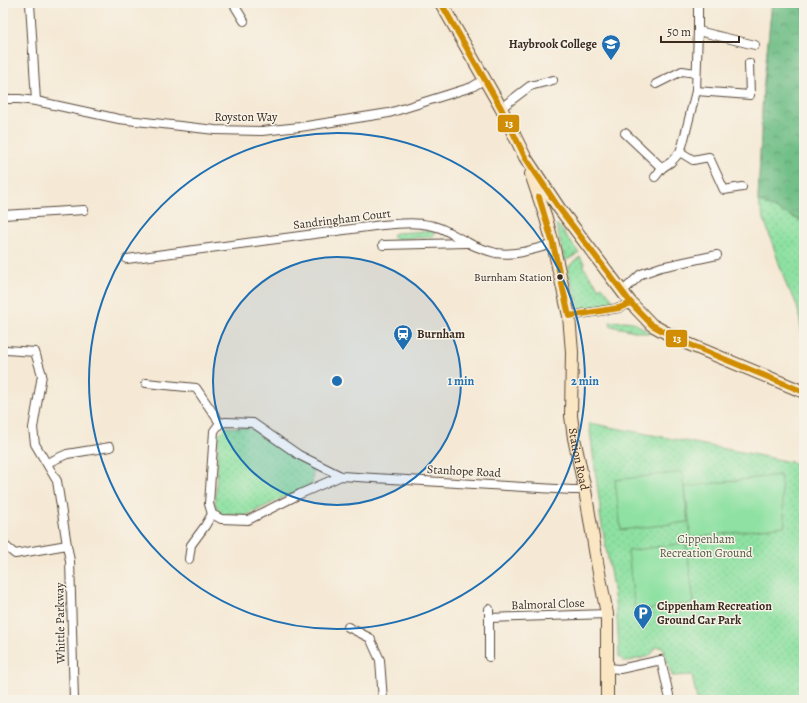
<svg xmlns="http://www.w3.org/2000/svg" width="807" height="703" font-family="Alegreya,serif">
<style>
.grass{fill:url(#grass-dots);stroke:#648660}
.forest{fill:url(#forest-crowns);stroke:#567453}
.pitch{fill:#8ee1a2;stroke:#648660}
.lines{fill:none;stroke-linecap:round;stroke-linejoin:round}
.street-casing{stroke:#574739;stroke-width:10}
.secondary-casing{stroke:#574739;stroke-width:14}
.street{stroke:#fff;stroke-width:8}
.secondary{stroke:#fbe6c4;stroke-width:12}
.bus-1-casing{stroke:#f7f3e8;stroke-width:9}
.bus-1{stroke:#d18d06;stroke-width:6}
.ring{fill:none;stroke:#1f6fb2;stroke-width:2}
.bus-dot{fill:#3b2a1e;stroke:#f7f3e8;stroke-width:1.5}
.labels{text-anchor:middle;stroke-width:3;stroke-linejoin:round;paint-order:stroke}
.bus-label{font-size:11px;fill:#3b2a1e;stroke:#f7f3e8;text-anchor:end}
.poi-label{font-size:12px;font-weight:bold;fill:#3b2a1e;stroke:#f7f3e8;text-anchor:start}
.street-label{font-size:12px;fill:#3b2a1e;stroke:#f7f3e8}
.park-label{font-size:12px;fill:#50583f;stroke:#f7f3e8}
.centre{fill:#1f6fb2;stroke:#f7f3e8;stroke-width:2}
.ring-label{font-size:12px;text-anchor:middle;font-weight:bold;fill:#1f6fb2;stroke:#f7f3e8;stroke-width:3;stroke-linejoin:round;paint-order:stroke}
.line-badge{stroke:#f7f3e8;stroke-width:1.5}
.badge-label{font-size:11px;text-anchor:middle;font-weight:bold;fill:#fff}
</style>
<defs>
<pattern id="grass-dots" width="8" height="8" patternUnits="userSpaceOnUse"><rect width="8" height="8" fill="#8ee1a2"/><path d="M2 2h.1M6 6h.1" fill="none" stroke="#7bc18b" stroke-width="1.8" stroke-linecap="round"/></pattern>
<pattern id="forest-crowns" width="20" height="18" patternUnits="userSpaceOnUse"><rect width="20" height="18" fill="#72bf88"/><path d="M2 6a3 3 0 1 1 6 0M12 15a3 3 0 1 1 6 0" fill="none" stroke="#5f9b6f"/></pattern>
</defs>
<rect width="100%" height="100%" fill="#f7f3e8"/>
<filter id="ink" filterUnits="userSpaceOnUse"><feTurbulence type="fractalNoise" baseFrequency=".025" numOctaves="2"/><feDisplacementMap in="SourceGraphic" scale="8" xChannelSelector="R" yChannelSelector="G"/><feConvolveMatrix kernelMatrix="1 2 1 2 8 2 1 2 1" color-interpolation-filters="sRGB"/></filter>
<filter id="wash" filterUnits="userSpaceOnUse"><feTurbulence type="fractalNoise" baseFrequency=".012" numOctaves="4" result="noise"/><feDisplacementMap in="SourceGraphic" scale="16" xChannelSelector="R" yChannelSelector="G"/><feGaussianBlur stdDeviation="0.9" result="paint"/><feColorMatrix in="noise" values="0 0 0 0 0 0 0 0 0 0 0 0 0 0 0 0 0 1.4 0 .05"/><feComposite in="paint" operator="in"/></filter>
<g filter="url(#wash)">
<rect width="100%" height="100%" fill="#f5e9d5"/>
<g class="grass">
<polygon points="772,3 804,3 804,344 798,310 794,298 787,287 758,201 763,91"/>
<polygon points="556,225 558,225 579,253 565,261"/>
<polygon points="427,231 434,232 434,235 431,237 394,239 392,235 395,233"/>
<path d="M 580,257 L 585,264 L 583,266 L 599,288 L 602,286 L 614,301 L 612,303 L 582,309 L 579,306 L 568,272 C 568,264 574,262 580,257 Z"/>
<polygon points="625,321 633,322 649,332 649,334 611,326 610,322"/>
<path d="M 589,423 L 757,455 L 804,465 L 804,700 L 697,700 L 692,675 L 672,676 L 663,647 L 656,647 L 650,656 L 625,662 L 619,657 C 619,609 608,562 600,514 L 600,507 Z"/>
<polygon points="226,427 249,428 313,470 312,484 245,516 221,514 215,505 219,434"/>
</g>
<polygon class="forest" points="772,3 804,3 804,222 758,201 763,91"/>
<g class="pitch">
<polygon points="682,472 688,522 621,530 615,480"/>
<polygon points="780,475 785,526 691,538 685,487"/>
<polygon points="686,543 694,603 635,611 628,551"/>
</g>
</g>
<g filter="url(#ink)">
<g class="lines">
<defs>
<g id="street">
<polyline points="30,3 36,101"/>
<polyline points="233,3 244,21"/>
<polyline points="698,31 755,45"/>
<polyline points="656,84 682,71 696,73"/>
<polyline points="696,91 750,95 749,63"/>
<polyline points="3,99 19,99 36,101 119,119 215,130 262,131 300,127 389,113 472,87 485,79"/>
<polyline points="501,108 530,86 553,80"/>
<polyline points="625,133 662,168"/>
<polyline points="680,152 693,160 709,157 724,190 742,187"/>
<polyline points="655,177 662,168 671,162 680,152 683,143 696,91 698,31 698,3"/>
<polyline points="3,215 84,210"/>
<polyline points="383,245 467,243"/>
<path d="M 127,259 L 382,225 C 400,224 419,221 437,227 C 447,230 456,237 467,242 C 473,246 488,251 496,253 C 515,256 535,249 553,244"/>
<polyline points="622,292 641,274 661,267 717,255"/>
<polyline points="569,316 619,308 631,303"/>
<polyline points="3,350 6,350 35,352 42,375 33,428 35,444 57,481 67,545 70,561 74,700"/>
<polyline points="146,383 196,388 220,423"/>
<polyline points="47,463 67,454 110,447"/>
<polyline points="341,476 300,494 248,520 221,519 212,514 209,504 214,431 220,423 226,422 253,423 299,455 341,476 572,490 585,490"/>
<polyline points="3,544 15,554 67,545"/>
<polyline points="189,559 191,545 205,526 212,514"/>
<polyline points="489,609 489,657"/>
<polyline points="489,618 607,614"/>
<polyline points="348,627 370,638 380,660 383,700"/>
<polyline points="608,668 620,669 661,660 669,695"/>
</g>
<g id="secondary">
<polyline points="441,3 501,108 525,157 559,208 631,303 652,325 681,341 804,392"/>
<path id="s1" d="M 531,174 L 546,218 L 553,244 L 569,316 L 572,352 L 571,416 L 574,438 L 585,490 L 597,562 L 607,614 L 607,700"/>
</g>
</defs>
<use href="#street" class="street-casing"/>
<use href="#secondary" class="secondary-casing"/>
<use href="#street" class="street"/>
<use href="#secondary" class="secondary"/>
<defs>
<g id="bus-1">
<polyline points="441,3 501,108 525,157 559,208 631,303 652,325 681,341 804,392"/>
<polyline points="539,197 553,244 569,316 619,308 631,303"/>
</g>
</defs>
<use href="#bus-1" class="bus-1-casing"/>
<use href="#bus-1" class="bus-1"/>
</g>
</g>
<circle cx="337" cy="381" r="124" fill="#1f6fb2" fill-opacity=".12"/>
<g class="ring">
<circle cx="337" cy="381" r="124"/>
<circle cx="337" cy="381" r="248"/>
</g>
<defs>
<symbol id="school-pin" viewBox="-11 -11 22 30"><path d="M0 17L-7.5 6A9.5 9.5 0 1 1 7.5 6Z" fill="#1f6fb2" stroke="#f7f3e8"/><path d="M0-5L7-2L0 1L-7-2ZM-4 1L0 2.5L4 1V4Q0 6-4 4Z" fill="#fff"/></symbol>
<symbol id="station-pin" viewBox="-11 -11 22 30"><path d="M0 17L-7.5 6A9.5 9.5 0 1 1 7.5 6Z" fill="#1f6fb2" stroke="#f7f3e8"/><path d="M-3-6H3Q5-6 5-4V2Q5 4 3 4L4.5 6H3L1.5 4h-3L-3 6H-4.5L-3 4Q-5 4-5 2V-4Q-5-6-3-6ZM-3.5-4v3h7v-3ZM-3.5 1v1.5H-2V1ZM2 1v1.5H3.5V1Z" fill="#fff"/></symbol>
<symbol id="parking-pin" viewBox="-11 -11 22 30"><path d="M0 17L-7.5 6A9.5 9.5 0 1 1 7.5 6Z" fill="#1f6fb2" stroke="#f7f3e8"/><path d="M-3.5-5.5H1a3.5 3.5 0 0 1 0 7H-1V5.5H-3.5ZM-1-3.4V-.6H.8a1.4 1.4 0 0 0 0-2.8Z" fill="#fff"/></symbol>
</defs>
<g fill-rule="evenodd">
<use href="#school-pin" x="600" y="33" width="22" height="30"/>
<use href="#station-pin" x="392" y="323" width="22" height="30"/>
<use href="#parking-pin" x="632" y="602" width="22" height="30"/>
</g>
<circle class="bus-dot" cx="560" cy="277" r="3.5"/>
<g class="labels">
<g class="bus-label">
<text x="552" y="281">Burnham Station</text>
</g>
<g class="poi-label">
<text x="597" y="48" text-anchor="end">Haybrook College</text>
<text x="417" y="338">Burnham</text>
<text x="657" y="610">Cippenham Recreation<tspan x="657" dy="14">Ground Car Park</tspan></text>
</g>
<g class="street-label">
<text x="246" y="121">Royston Way</text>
<text transform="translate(342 219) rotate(-7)" y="4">Sandringham Court</text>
<text dy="4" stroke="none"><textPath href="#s1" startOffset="291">Station Road</textPath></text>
<text transform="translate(464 471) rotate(3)" y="4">Stanhope Road</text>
<text transform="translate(548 604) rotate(-2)" y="4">Balmoral Close</text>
<text transform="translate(60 623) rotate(-91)" y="4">Whittle Parkway</text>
</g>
<g class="park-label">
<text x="706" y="543">Cippenham<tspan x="706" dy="14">Recreation Ground</tspan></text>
</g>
</g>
<circle cx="337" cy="381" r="6" class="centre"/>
<g class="ring-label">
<text x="461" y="385">1 min</text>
<text x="585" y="385">2 min</text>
</g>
<g class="line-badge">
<rect x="497" y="114" width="23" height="19" rx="4" fill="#d18d06"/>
<rect x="665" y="329" width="23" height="19" rx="4" fill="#d18d06"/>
</g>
<g class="badge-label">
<text x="509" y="127">13</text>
<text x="677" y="342">13</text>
</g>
<rect width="807" height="703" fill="none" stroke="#f7f3e8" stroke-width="16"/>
<path d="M661 36v6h78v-6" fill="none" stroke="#3b2a1e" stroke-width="2"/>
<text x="667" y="36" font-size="12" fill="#3b2a1e" stroke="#f7f3e8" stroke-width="3" paint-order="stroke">50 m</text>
</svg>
